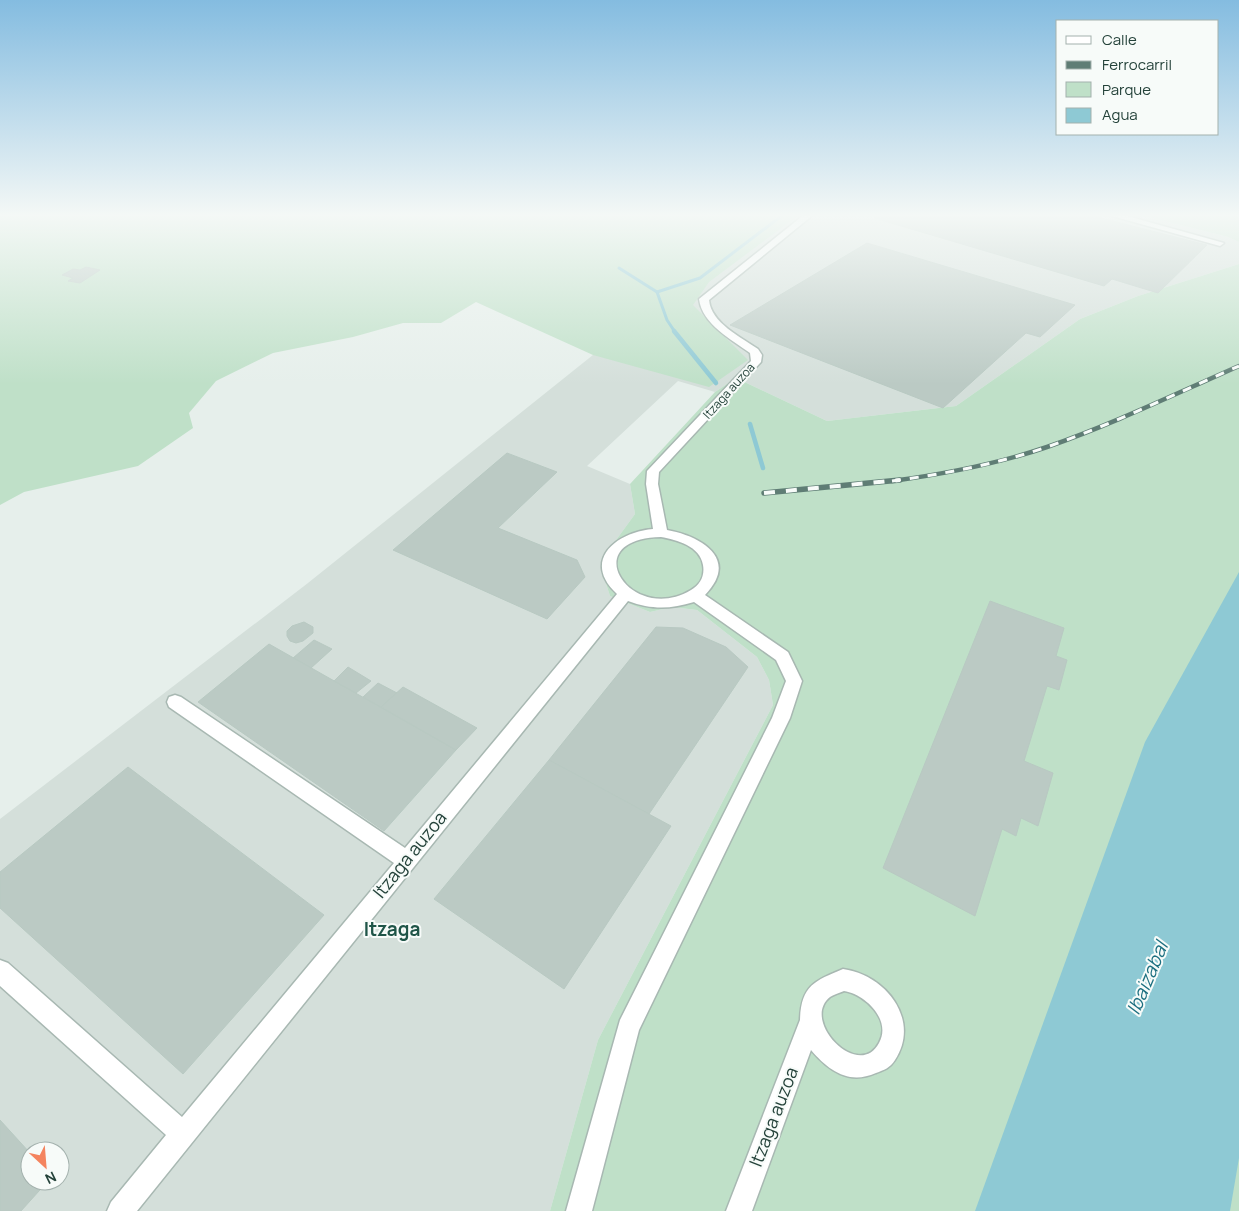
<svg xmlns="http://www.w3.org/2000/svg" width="1239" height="1211" font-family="Manrope,sans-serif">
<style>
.built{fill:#d4dfda;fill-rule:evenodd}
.green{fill:#bfe0c8}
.water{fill:#8ec9d4}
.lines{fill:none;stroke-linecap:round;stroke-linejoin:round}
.stream-far1{stroke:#8ec9d4;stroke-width:3}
.stream{stroke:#8ec9d4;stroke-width:4.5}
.building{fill:#bbcac4;stroke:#b8c9c2}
.minor-casing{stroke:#a8b8b2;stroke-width:3}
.minor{fill:#fff;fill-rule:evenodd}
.rail-far1-casing{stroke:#5f7d75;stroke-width:4.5}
.rail-casing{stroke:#5f7d75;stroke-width:5.5}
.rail-far1{stroke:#f7fbf9;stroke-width:3;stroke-dasharray:9;stroke-linecap:butt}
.rail{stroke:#f7fbf9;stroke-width:4;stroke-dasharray:11;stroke-linecap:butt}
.labels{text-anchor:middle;stroke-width:4;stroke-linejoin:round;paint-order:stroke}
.far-street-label{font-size:12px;fill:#24423a;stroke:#f7fbf9}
.near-street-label{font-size:18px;fill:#24423a;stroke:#f7fbf9}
.near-neighbourhood-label{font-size:19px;font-weight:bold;fill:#1f5548;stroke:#f7fbf9}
.near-water-label{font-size:19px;font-style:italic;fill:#1c6f80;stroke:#f7fbf9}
</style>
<rect width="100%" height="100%" fill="#e6efeb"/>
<path class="built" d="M 769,214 L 1136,214 L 1228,237 L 1239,242 L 1239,264 L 1138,296 L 1080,319 L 956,406 L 827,421 L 736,378 L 715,392 L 678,381 L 587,466 L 630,484 L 635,514 L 603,558 L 601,568 L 610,596 L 650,612 L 672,607 L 697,610 L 757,657 L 769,680 L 773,705 L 598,1040 L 550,1211 L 0,1211 L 0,819 L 308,583 ZM 30,1151 L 60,1151 L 60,1181 L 30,1181 Z"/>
<g class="green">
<polygon points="0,214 800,214 709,282 693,305 748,360 709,387 593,355 476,302 441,323 403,323 353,337 273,353 216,381 189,413 193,428 138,466 24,492 0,505"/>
<polygon points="1136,214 1239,214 1239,242 1228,237"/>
<polygon points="1239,264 1239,1211 550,1211 598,1040 773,705 769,680 757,657 697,610 672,607 650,612 610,596 601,568 603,558 635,514 630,484 715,392 736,378 827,421 956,406 1080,319 1138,296"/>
</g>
<polygon class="water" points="1239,572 1239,1158 1230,1211 975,1211 1145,742"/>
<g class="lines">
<g class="stream-far1">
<polyline points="579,214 581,215"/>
<polyline points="619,268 657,292 667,320 675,332"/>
<polyline points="657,292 700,278 784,214"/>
</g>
<g class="stream">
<polyline points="674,331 716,383"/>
<polyline points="750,424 763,468"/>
</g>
</g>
<g class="building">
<polygon points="882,214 1085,214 1207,245 1158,293 1112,279 1104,286 874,218"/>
<polygon points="867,243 1075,305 1040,337 1026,333 943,408 730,325"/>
<polygon points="86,267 100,270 80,283 68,281 73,278 62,275 73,269 80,270"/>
<polygon points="507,453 557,472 498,528 577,560 585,577 547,619 393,550"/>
<polygon points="990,601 1064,628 1056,656 1067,660 1059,690 1047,686 1024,761 1053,773 1038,826 1021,818 1016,836 1002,829 975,916 883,868"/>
<polygon points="304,622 313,627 313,633 303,641 296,643 290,641 287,636 287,631 292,626"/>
<polygon points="656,627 683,628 726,647 748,667 649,814 549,760"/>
<polygon points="314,640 332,649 311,668 293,658"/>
<polygon points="269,644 456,750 384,831 198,702"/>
<polygon points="348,667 371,681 356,693 334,681"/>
<polygon points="378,683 397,693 381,707 363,697"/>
<polygon points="403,687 477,728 456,750 381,707"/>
<polygon points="549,760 671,826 564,989 434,899"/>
<polygon points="128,767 324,915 183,1074 0,908 0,872"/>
<polygon points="0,1120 30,1153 30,1181 48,1181 21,1211 0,1211"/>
</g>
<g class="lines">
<defs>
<g id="minor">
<path d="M 805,214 L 814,214 L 709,300 C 711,323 741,337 758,349 L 762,355 L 761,362 L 659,472 L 658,484 L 667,530 C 701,536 740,559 705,595 L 788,652 L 802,681 L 790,718 L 639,1030 L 592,1211 L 566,1211 L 620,1020 L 772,718 L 786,681 L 776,660 L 694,602 C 671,609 652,610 628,601 L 137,1211 L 107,1211 L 111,1202 L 166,1135 L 0,986 L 0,960 L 8,963 L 182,1117 L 394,863 L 169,707 L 167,702 L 169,697 L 175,695 L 181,697 L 405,848 L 617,594 C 581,561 616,532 653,529 L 646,484 L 647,471 L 751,361 L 750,353 C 732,340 702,324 699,299 ZM 661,537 C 677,540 700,546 703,565 C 705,576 700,585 691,590 C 631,626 574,539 661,537 Z"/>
<polygon points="1105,214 1120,214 1224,243 1220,246"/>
<path d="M 843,969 C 886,975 921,1020 895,1060 C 890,1068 884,1070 876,1073 C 849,1085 829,1071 811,1050 L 752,1211 L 726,1211 L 800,1020 C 801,986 814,981 843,969 ZM 844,991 C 865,994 892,1020 879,1043 C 859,1081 800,1021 830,997 C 833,995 839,993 844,991 Z"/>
</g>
</defs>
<use href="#minor" class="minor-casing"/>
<use href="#minor" class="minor"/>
<defs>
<path id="rail-far1" d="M 892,481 C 944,474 997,464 1047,447 C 1113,424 1175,394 1239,366"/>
<polyline id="rail" points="764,493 900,480"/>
</defs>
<use href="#rail-far1" class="rail-far1-casing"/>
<use href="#rail" class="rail-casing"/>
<use href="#rail-far1" class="rail-far1"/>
<use href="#rail" class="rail"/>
</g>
<linearGradient id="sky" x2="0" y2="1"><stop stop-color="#84bce0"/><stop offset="0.56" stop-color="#f4f8f6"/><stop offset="1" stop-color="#f4f8f6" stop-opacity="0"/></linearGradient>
<rect width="1239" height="384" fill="url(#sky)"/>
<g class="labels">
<g class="far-street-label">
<text transform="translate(729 391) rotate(-48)" y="4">Itzaga auzoa</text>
</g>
<g class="near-street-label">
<text transform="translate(410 855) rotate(-51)" y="6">Itzaga auzoa</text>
<text transform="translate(774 1117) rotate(-69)" y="6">Itzaga auzoa</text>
</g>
<g class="near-neighbourhood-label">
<text x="392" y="936">Itzaga</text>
</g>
<g class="near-water-label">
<text transform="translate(1147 978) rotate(-67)" y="7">Ibaizabal</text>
</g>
</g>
<rect x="1056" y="20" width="162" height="115" fill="#f7fbf9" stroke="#a3b1ad"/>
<rect x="1066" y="36" width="25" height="8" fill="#ffffff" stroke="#a3b1ad"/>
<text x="1102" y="45" font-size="15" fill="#24423a">Calle</text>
<rect x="1066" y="61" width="25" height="8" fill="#5f7d75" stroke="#a3b1ad"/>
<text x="1102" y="70" font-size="15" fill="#24423a">Ferrocarril</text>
<rect x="1066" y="82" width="25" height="15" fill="#bfe0c8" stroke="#a3b1ad"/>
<text x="1102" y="95" font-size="15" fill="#24423a">Parque</text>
<rect x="1066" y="108" width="25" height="15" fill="#8ec9d4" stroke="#a3b1ad"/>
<text x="1102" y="120" font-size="15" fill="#24423a">Agua</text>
<g transform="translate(45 1166) rotate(154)"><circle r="24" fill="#f7fbf9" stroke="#a3b1ad"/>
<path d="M0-4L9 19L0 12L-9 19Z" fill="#f4845f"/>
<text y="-8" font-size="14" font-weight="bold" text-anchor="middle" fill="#24423a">N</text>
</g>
</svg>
